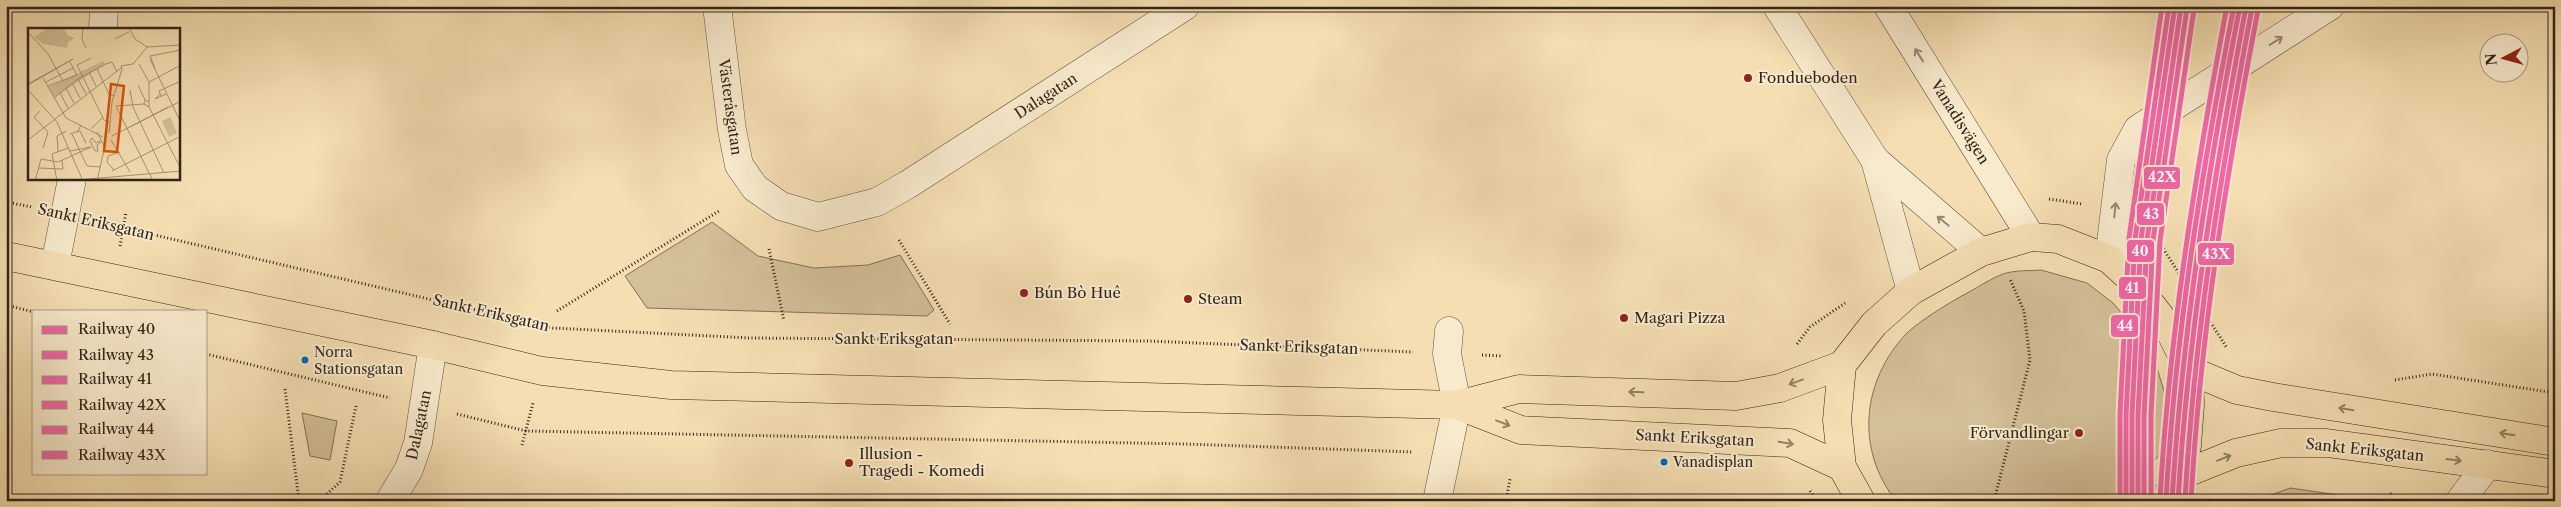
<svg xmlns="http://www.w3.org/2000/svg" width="2561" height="507" font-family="'Libre Caslon Text',serif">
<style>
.green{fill:#d3bf98;stroke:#827258}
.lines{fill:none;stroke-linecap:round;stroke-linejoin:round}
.minor-casing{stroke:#62533e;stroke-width:29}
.major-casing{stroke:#322518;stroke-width:29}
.path{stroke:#322518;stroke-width:3;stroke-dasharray:1 2.5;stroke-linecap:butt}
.minor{stroke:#f8eacd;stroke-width:28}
.major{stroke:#f4deb2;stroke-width:28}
.rail-1-casing{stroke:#f8eacd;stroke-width:9}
.rail-2-casing{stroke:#f8eacd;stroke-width:9}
.rail-3-casing{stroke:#f8eacd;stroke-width:9}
.rail-4-casing{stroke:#f8eacd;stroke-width:9}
.rail-5-casing{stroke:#f8eacd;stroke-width:9}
.rail-6-casing{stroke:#f8eacd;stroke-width:9}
.rail-1{stroke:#f166a7;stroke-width:5}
.rail-2{stroke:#f166a7;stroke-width:5}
.rail-3{stroke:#f166a7;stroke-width:5}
.rail-4{stroke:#f166a7;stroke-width:5}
.rail-5{stroke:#f166a7;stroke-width:5}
.rail-6{stroke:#f166a7;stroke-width:5}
.oneway{stroke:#958872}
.oneway2{stroke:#938265}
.poi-dot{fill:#8f2418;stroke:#f8eacd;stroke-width:2}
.bus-dot{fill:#0065bd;stroke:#f8eacd;stroke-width:2}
.labels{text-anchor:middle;stroke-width:4;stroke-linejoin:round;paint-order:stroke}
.bus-label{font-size:14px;fill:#322518;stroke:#f8eacd;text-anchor:start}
.poi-label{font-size:15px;fill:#322518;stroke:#f8eacd;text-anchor:start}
.street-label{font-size:15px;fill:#322518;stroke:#f8eacd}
.inset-road{fill:none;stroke:#a69474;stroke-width:1}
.view{fill:#d6540d;fill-opacity:0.15;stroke:#d6540d;stroke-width:2.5}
.inset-edge{fill:none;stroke:#322518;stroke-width:2.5}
.line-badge{stroke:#f8eacd;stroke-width:2}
.badge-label{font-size:14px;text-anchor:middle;font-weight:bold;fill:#fff}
</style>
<rect width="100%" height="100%" fill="#f4deb2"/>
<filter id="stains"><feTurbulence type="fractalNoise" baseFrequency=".004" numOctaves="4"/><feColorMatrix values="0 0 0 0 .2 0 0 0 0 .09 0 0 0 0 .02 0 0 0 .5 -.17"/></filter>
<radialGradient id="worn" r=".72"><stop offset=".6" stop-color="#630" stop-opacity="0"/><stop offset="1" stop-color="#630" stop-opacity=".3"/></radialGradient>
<g class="green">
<polygon points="712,222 758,256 814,268 868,265 900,255 934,310 927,316 647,308 625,276"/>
<path d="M 2041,270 L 2087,283 L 2113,303 L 2139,333 L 2154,358 L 2167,401 L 2159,455 L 2123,501 L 1896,501 C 1855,449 1862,381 1906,334 C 1919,321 1952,301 1969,292 C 1980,286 1992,278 2003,274 C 2014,270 2029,271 2041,270 Z"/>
<polygon points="302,413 337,421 330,460 310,456"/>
<polygon points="2290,488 2380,501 2255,501"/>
<polygon points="1494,497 1506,497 1609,501 1494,501"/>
</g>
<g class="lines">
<defs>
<g id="minor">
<polyline points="717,6 732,130 739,165 755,188 781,206 818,217 877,202 907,185 1185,6"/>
<polyline points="1777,6 1875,160 1981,252"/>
<polyline points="1888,6 2031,237"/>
<polyline points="103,29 104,6"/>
<polyline points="1875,160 1911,291"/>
<polyline points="2109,259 2121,160 2138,129 2330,6"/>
<polyline points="55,265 72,179"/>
<polyline points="390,501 409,469 418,443 433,345"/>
<polyline points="1437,501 1457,405 1447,354 1449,331"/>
<polyline points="2460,501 2488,464"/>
</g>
<g id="major">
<polyline points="6,256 433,345 542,371 671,385 1457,405 1519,389 1736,396 1780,388 1842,365"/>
<polyline points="2189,370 2237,390 2273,397 2555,442"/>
<polyline points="1457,405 1521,430 1790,443 1842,467"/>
<polyline points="2179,476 2236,453 2281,443 2327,443 2555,474"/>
<polyline points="1861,501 1842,467 1837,420 1842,365 1874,324 1911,291 1981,252 2031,237 2058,239 2109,259 2132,280 2167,325 2189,370 2190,405 2187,446 2179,476 2163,501"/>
</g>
</defs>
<use href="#minor" class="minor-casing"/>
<use href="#major" class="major-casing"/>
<g class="path">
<polyline points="2049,199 2082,204"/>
<polyline points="6,202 32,207"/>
<polyline points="99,222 553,328 750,338 1148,341 1413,352"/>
<polyline points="2148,225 2227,348"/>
<polyline points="899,240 950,324"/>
<polyline points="120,246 126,212"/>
<polyline points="769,249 784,321"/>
<polyline points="6,305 34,312"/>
<polyline points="557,311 719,211"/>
<polyline points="1797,344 1810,327 1845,303"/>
<polyline points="206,354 390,398"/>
<polyline points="1482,355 1503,356"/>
<polyline points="2395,380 2432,374 2555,393"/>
<polyline points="285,389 299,501"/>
<polyline points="457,414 526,431 1186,444 1413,452"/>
<polyline points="522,445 533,403"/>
<polyline points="1810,491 1817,501"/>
<polyline points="319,501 340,482 356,406"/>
<polyline points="1506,501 1510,479"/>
<polyline points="1994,501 2030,360 2024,311 2010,279"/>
<polyline points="2383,501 2392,493"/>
<polyline points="2423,501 2423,500"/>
</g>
<use href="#minor" class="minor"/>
<use href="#major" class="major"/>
<defs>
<g id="rail-1">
<polyline points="2132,498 2132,415 2141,239 2175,6"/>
<path d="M 2172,501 C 2182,334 2208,170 2240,6"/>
</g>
<g id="rail-2">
<polyline points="2138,498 2138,415 2147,240 2181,7"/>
<path d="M 2178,501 C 2188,334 2215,171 2246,7"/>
</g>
<g id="rail-3">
<polyline points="2126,498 2126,415 2135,239 2169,6"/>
<path d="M 2166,501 C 2175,334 2202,170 2234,6"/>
</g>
<g id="rail-4">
<polyline points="2144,498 2144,415 2153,240 2187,8"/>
<path d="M 2185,501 C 2194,335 2221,172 2252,8"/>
</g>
<g id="rail-5">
<polyline points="2120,498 2120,414 2129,238 2162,6"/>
<path d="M 2160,500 C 2169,334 2196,170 2227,6"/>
</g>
<g id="rail-6">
<polyline points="2151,498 2151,415 2160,241 2194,9"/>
<path d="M 2191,501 C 2200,335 2227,172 2258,10"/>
</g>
</defs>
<use href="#rail-1" class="rail-1-casing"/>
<use href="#rail-2" class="rail-2-casing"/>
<use href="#rail-3" class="rail-3-casing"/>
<use href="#rail-4" class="rail-4-casing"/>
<use href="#rail-5" class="rail-5-casing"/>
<use href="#rail-6" class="rail-6-casing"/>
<use href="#rail-1" class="rail-1"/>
<use href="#rail-2" class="rail-2"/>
<use href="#rail-3" class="rail-3"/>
<use href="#rail-4" class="rail-4"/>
<use href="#rail-5" class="rail-5"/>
<use href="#rail-6" class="rail-6"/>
</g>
<defs><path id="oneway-shaft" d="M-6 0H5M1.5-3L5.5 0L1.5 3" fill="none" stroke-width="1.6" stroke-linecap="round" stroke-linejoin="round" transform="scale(1.25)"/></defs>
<g class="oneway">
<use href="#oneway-shaft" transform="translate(2276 41) rotate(-32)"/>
<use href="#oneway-shaft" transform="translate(1919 55) rotate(-122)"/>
<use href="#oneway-shaft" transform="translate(2115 210) rotate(-84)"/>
<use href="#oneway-shaft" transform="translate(1943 221) rotate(-141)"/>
</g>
<g class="oneway2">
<use href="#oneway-shaft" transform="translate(1796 382) rotate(160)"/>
<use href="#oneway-shaft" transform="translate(1636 392) rotate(-178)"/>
<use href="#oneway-shaft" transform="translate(2346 409) rotate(-171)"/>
<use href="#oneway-shaft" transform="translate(1503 423) rotate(21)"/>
<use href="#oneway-shaft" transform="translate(2507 434) rotate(-171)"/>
<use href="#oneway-shaft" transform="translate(1786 443) rotate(10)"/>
<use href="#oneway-shaft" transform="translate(2224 458) rotate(-22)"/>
<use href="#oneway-shaft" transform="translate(2454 460) rotate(7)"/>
</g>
<g class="poi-dot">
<circle cx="1748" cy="78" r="5"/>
<circle cx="1024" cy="293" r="5"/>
<circle cx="1188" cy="299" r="5"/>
<circle cx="1624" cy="318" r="5"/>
<circle cx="2079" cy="433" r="5"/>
<circle cx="849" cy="463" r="5"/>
</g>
<g class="bus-dot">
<circle cx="305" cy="360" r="4.5"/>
<circle cx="1664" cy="462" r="4.5"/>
</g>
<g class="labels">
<g class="bus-label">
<text x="314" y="357">Norra<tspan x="314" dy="17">Stationsgatan</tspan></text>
<text x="1673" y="467">Vanadisplan</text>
</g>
<g class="poi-label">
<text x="1758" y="83">Fondueboden</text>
<text x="1034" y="298">Bún Bò Huê</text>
<text x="1198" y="304">Steam</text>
<text x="1634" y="323">Magari Pizza</text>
<text x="2069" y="438" text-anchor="end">Förvandlingar</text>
<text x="859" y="459">Illusion -<tspan x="859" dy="17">Tragedi - Komedi</tspan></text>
</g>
<g class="street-label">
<text transform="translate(1046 96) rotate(-33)" y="5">Dalagatan</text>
<text transform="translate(730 107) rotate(82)" y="5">Västeråsgatan</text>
<text transform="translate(1960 122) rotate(58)" y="5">Vanadisvägen</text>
<text transform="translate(96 222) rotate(13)" y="5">Sankt Eriksgatan</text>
<text transform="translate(491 313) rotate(13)" y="5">Sankt Eriksgatan</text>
<text x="894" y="344">Sankt Eriksgatan</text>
<text transform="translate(1299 347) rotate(2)" y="5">Sankt Eriksgatan</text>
<text transform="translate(419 425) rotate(-78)" y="5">Dalagatan</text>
<text transform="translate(1695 438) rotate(3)" y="5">Sankt Eriksgatan</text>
<text transform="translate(2365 450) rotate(6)" y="5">Sankt Eriksgatan</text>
</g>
</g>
<g transform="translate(28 28)">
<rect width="152" height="152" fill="#f4deb2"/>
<path d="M 20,0 L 36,0 L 39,7 L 47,10 L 40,14 L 39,20 L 15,16 L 6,9 ZM 75,33 L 77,36 L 26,69 L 21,59 ZM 142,89 L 149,105 L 141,109 L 134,93 Z" fill="#d3bf98"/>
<path class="inset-road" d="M 55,0 L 54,11 L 58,20M 101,0 L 107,11 L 119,19 L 153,17M 0,4 L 20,26 L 35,53M 87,11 L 101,4M 63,30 L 49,37 L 76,92 L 81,94M 122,31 L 153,95M 111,36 L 121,54 L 121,79M 127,40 L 122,28 L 153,22M 69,41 L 81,66 L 86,68M 94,41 L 93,38 L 105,36 L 120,18M 61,44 L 68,58M 15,50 L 38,90 L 75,109M 50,51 L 58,66M 18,54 L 45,40M 121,54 L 153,37M 44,55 L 52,70M 0,56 L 45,31 L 0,57M 110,57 L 117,72M 20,58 L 49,47 L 42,34M 38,60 L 46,75M 0,62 L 29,94 L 55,153M 102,62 L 105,79 L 136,145M 32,65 L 40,80M 132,66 L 127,71 L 138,66M 133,68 L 131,63 L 153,53M 26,70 L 50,51 L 78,36 L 84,34 L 89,44M 121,74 L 117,72 L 116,76 L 121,79 L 153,141M 116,76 L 88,78 L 125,153M 12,83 L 6,89 L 20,104 L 15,120M 102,99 L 140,79M 63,101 L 75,89M 49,104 L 52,103 L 58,115M 69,104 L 77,120M 81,105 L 84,74 L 94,41M 42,106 L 50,103 L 53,97M 44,106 L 59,138 L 73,139M 84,108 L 153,73M 0,112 L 93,40M 83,112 L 102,144M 72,113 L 68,115 L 64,110 L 62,113 L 67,123 L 70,123 L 69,117 L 73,114M 30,123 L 29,108 L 38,103M 10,140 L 35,141 L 34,132M 86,142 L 79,134 L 80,128 L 92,124M 84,143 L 153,108M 49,152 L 153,143M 7,153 L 13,131 L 30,134 L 63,119 L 42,123M 29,153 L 24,126 L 40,120M 69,153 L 78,113"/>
<path class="view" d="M 83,56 L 96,58 L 89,124 L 76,123 Z"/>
<rect width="152" height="152" class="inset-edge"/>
</g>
<g class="line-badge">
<rect x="2143" y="166" width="38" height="24" rx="5" fill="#f166a7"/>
<rect x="2136" y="202" width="29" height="24" rx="5" fill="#f166a7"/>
<rect x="2126" y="239" width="29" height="24" rx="5" fill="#f166a7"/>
<rect x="2197" y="242" width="38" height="24" rx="5" fill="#f166a7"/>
<rect x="2118" y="276" width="29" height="24" rx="5" fill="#f166a7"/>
<rect x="2110" y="314" width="29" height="24" rx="5" fill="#f166a7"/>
</g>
<g class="badge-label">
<text x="2162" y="182">42X</text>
<text x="2151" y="219">43</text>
<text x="2140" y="256">40</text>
<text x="2216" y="259">43X</text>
<text x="2132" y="293">41</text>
<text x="2125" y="331">44</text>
</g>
<rect width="2561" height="507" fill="none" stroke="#f4deb2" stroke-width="25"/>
<rect x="8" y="8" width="2546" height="492" fill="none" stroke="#322518" stroke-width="2.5"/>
<rect x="12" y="12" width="2536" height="482" fill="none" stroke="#322518"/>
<rect x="32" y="310" width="175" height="165" fill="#f8eacd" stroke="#a99b85"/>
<rect x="42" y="326" width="25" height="8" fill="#f166a7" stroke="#a99b85"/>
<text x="78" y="334" font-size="15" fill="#322518">Railway 40</text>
<rect x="42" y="351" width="25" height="8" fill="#f166a7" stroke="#a99b85"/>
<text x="78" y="360" font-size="15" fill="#322518">Railway 43</text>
<rect x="42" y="376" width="25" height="8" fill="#f166a7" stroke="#a99b85"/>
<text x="78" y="384" font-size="15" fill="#322518">Railway 41</text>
<rect x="42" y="401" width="25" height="8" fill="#f166a7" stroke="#a99b85"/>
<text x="78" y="410" font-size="15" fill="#322518">Railway 42X</text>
<rect x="42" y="426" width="25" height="8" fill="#f166a7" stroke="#a99b85"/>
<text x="78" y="434" font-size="15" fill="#322518">Railway 44</text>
<rect x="42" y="451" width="25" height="8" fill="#f166a7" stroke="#a99b85"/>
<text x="78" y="460" font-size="15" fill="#322518">Railway 43X</text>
<g transform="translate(2504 58) rotate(264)"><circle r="24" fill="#f8eacd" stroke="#a99b85"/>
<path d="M0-4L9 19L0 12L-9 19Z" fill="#8f2418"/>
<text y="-8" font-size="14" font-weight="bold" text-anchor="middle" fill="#322518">N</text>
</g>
<rect width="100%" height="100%" filter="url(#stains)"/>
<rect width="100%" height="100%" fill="url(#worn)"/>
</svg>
